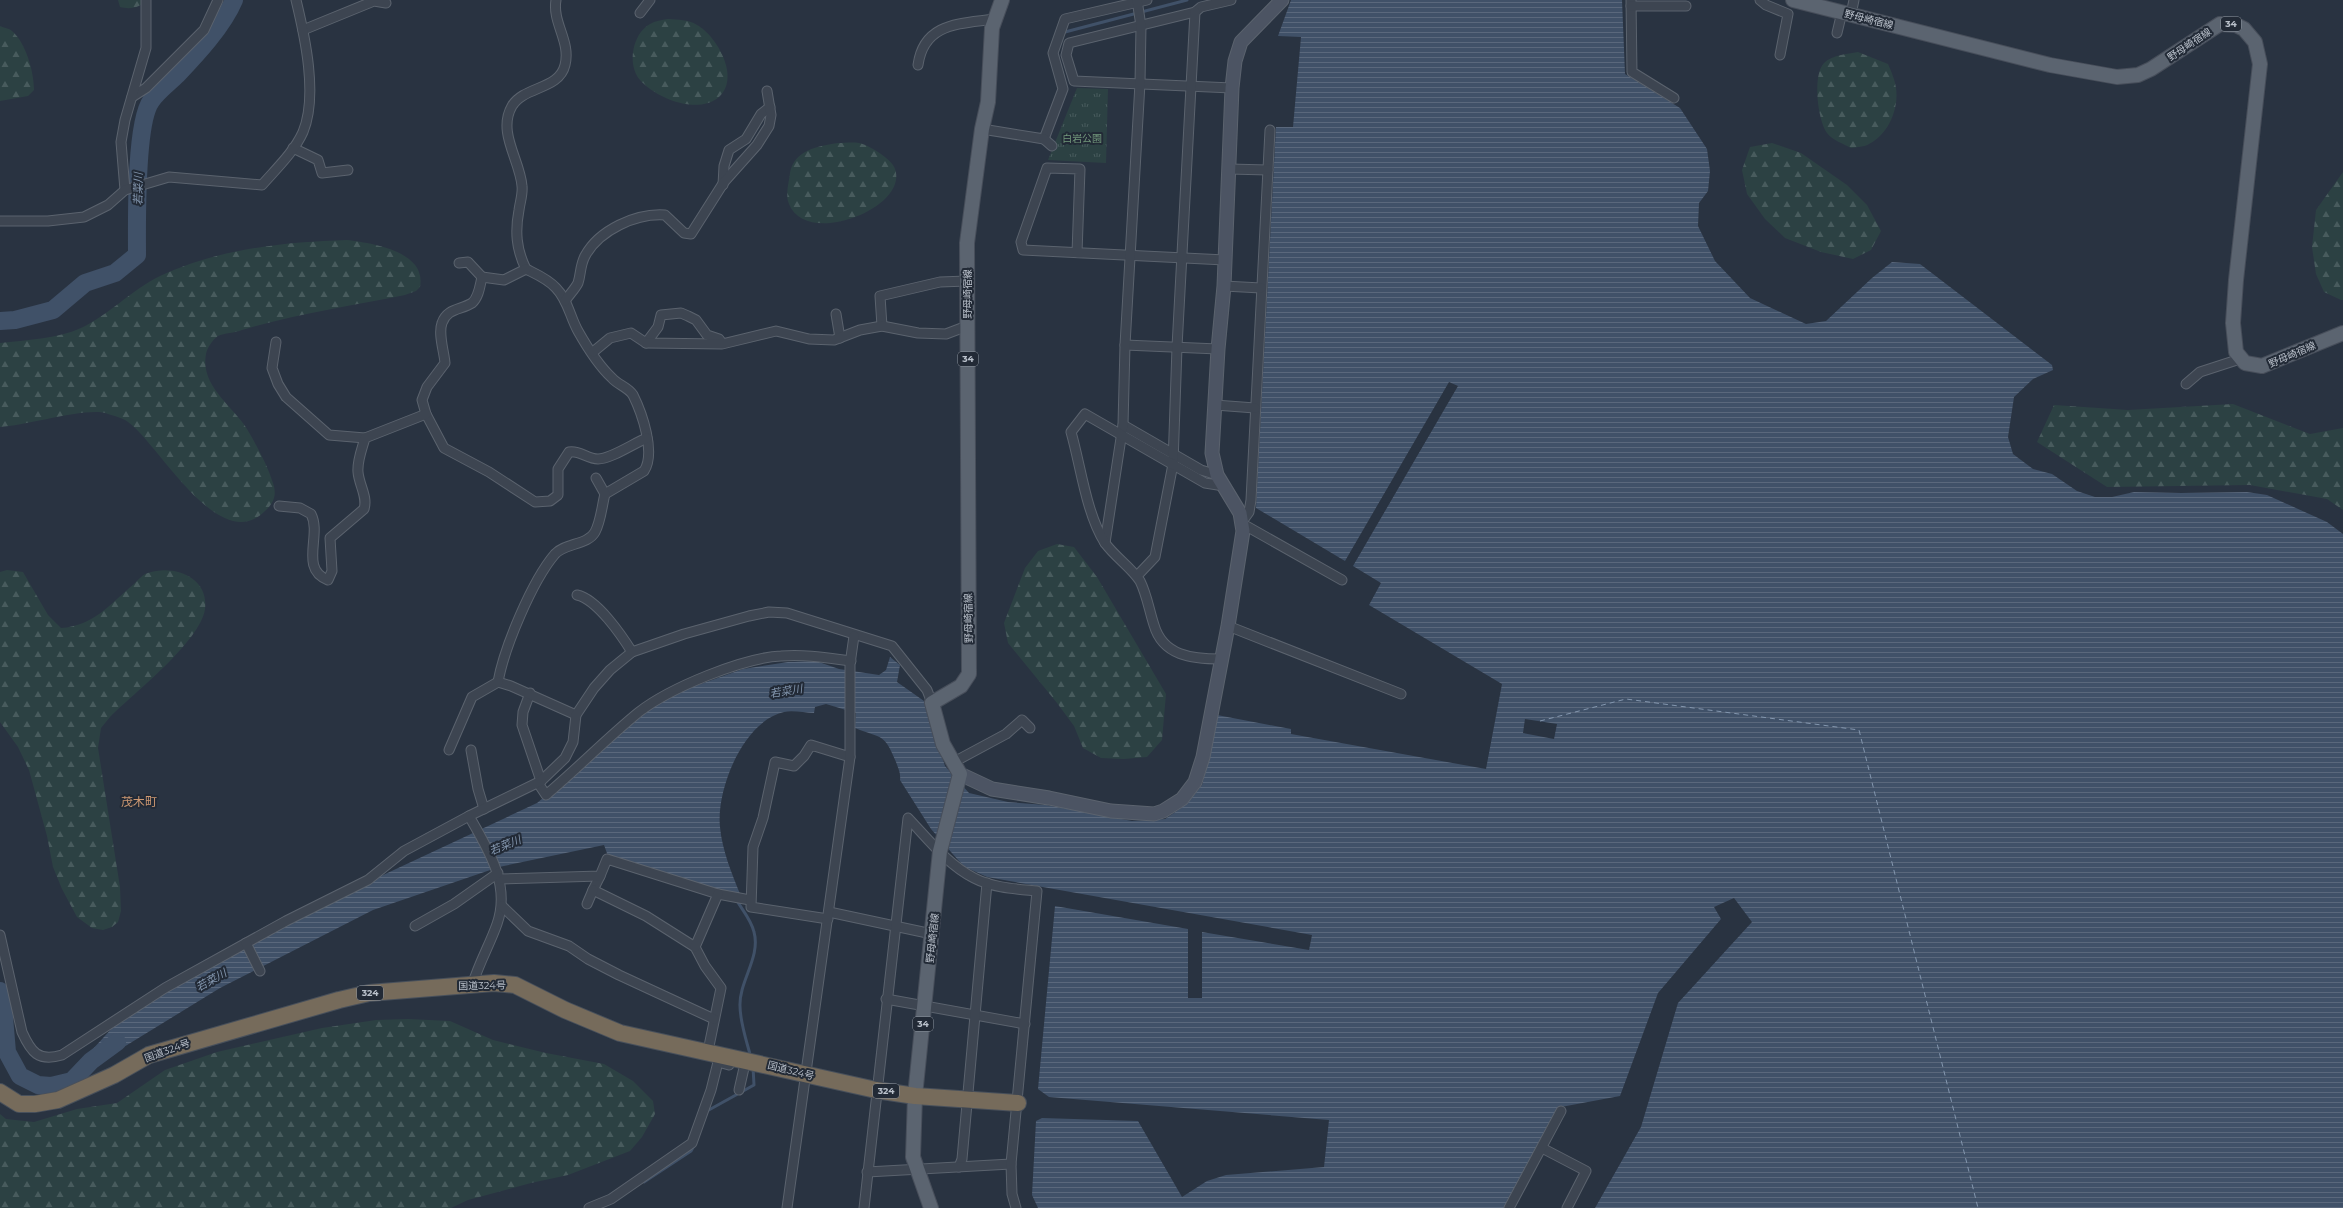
<svg xmlns="http://www.w3.org/2000/svg" width="2343" height="1208" font-family="Montserrat,'Noto Sans JP',sans-serif">
<style>
.grass{fill:url(#grass-tufts)}
.forest{fill:url(#forest-firs)}
.water{fill:url(#water-rules)}
.pier{fill:#293341}
.lines{fill:none;stroke-linecap:round;stroke-linejoin:round}
.stream{stroke:#405168;stroke-width:3}
.river{stroke:#405168;stroke-width:18}
.ferry{stroke:#8497af;stroke-width:1;stroke-dasharray:5 4;stroke-linecap:butt}
.street-casing{stroke:#5b636e;stroke-width:11}
.secondary-casing{stroke:#5b636e;stroke-width:15}
.primary-casing{stroke:#474e5a;stroke-width:16}
.highway-casing{stroke:#48505b;stroke-width:18}
.street{stroke:#3d4551;stroke-width:9}
.secondary{stroke:#4c5463;stroke-width:13}
.primary{stroke:#5b6470;stroke-width:14}
.highway{stroke:#766b5b;stroke-width:16}
.labels{text-anchor:middle;stroke-width:4;stroke-linejoin:round;paint-order:stroke}
.shield{fill:#222a36;stroke:#8c949e;stroke-width:1}
.shield-label{font-size:9px;font-weight:bold;fill:#bac1cb}
.street-label{font-size:10px;fill:#bac1cb;stroke:#222a36}
.park-label{font-size:10px;fill:#73997c;stroke:#222a36}
.water-label{font-size:11px;font-style:italic;fill:#8497af;stroke:#222a36}
.quarter-label{font-size:12px;fill:#ce9972;stroke:#222a36}
</style>
<defs>
<pattern id="grass-tufts" width="24" height="20" patternUnits="userSpaceOnUse"><rect width="24" height="20" fill="#2c4143"/><path d="M3 7l-1-3M5 7V3M7 7l1-3M15 17l-1-3M17 17v-4M19 17l1-3" fill="none" stroke="#485b5d"/></pattern>
<pattern id="forest-firs" width="22" height="20" patternUnits="userSpaceOnUse"><rect width="22" height="20" fill="#2c4143"/><path d="M5 1l3.5 6h-7zM16 11l3.5 6h-7z" fill="#485b5d"/></pattern>
<pattern id="water-rules" width="6" height="5" patternUnits="userSpaceOnUse"><rect width="6" height="5" fill="#405168"/><path d="M0 2.5h6" fill="none" stroke="#5a687c"/></pattern>
</defs>
<rect width="100%" height="100%" fill="#293341"/>
<polygon class="grass" points="1077,88 1108,89 1106,163 1048,160"/>
<g class="forest">
<path d="M 118,0 L 149,0 C 139,7 132,10 120,7 Z"/>
<path d="M 668,19 C 678,20 688,19 697,25 C 717,36 741,78 719,97 C 698,115 657,99 640,80 C 627,65 632,34 650,24 C 655,21 662,20 668,19 Z"/>
<path d="M 0,26 C 4,28 9,28 12,31 C 26,43 34,72 34,90 L 28,96 L 0,101 Z"/>
<path d="M 1858,52 L 1888,64 C 1891,71 1895,80 1896,88 C 1899,108 1889,134 1869,144 C 1865,147 1856,147 1851,148 C 1844,144 1832,140 1827,133 C 1818,121 1812,75 1824,63 C 1832,55 1847,54 1858,52 Z"/>
<path d="M 838,143 C 844,143 852,142 859,143 C 869,145 892,159 895,169 C 909,208 806,248 789,204 C 785,195 789,182 790,173 C 794,150 818,146 838,143 Z"/>
<polygon points="1772,143 1801,153 1847,185 1867,205 1881,231 1871,250 1853,259 1821,252 1785,238 1765,219 1747,194 1742,170 1750,147"/>
<polygon points="2343,172 2343,300 2341,300 2324,292 2316,274 2312,247 2316,210"/>
<path d="M 347,240 C 371,243 427,251 420,287 L 416,291 L 405,295 C 351,306 295,314 242,330 C 235,333 224,333 218,336 C 213,339 207,348 206,354 C 200,386 232,405 247,429 C 257,446 267,464 273,483 C 277,495 274,503 265,511 C 219,557 159,444 128,422 C 123,418 114,416 108,414 C 89,406 26,426 0,427 L 0,343 C 26,340 57,339 81,328 C 109,315 131,290 160,276 C 218,249 283,242 347,240 Z"/>
<polygon points="2233,404 2310,434 2343,428 2343,510 2327,499 2250,485 2107,487 2037,442 2054,405 2128,410"/>
<polygon points="1057,544 1074,547 1097,577 1166,694 1162,740 1147,757 1124,759 1101,758 1083,748 1074,726 1057,703 1008,643 1004,623 1025,568 1038,551"/>
<path d="M 7,570 L 23,572 L 48,615 L 61,628 C 94,626 111,603 134,584 C 138,580 143,574 148,573 C 175,564 209,578 205,609 C 200,642 134,693 110,717 L 101,728 L 98,748 L 120,887 L 121,911 L 118,922 L 112,927 L 103,930 L 92,928 L 77,917 L 62,889 L 53,867 L 47,836 L 29,770 L 18,747 L 0,722 L 0,572 Z"/>
<polygon points="408,1019 450,1021 493,1040 546,1053 604,1064 633,1081 653,1101 655,1114 642,1137 630,1151 568,1175 531,1183 468,1200 451,1208 0,1208 0,1114 6,1119 34,1122 77,1109 117,1103 165,1070 217,1052 322,1028 376,1020"/>
</g>
<path class="water" d="M 1291,0 L 1622,0 L 1625,74 L 1680,108 L 1707,149 L 1710,171 L 1708,191 L 1699,203 L 1698,226 L 1715,261 L 1750,298 L 1806,324 L 1826,321 L 1872,278 L 1892,262 L 1920,264 L 2052,365 L 2053,370 L 2033,379 L 2014,397 L 2008,437 L 2013,454 L 2033,469 L 2052,474 L 2077,491 L 2095,497 L 2112,497 L 2134,492 L 2181,493 L 2247,492 L 2267,495 L 2327,522 L 2343,534 L 2343,1208 L 1595,1208 L 1641,1127 L 1678,1003 L 1752,922 L 1734,898 L 1714,907 L 1721,919 L 1658,993 L 1620,1096 L 1561,1107 L 1505,1208 L 1038,1208 L 1032,1195 L 1036,1121 L 1042,1118 L 1138,1121 L 1182,1197 L 1207,1181 L 1226,1175 L 1324,1167 L 1329,1120 L 1049,1097 L 1038,1089 L 1055,906 L 1188,929 L 1188,998 L 1202,998 L 1202,932 L 1309,950 L 1312,935 L 987,877 L 965,867 L 958,860 L 931,829 L 900,780 C 901,773 898,768 896,762 C 884,733 883,739 855,728 L 856,713 L 826,704 L 815,707 L 814,713 C 805,713 793,710 784,712 C 743,721 716,790 720,827 C 722,850 732,874 740,894 L 726,892 L 608,856 L 604,845 L 499,867 L 373,910 L 220,988 L 101,1061 L 92,1050 L 114,1026 L 176,985 L 381,876 L 537,803 L 649,710 L 681,691 L 743,669 L 788,662 L 816,661 L 839,669 L 879,675 L 886,670 L 890,657 L 900,665 L 897,682 L 924,701 L 945,766 L 969,793 L 1008,802 L 1046,805 L 1132,821 L 1165,819 L 1187,804 L 1202,785 L 1211,751 L 1217,715 L 1291,729 L 1291,734 L 1486,769 L 1502,684 L 1369,605 L 1381,583 L 1353,566 L 1458,386 L 1449,382 L 1345,561 L 1256,508 L 1276,127 L 1293,127 L 1301,37 L 1278,36 Z"/>
<polygon class="pier" points="1525,719 1557,724 1554,739 1523,733"/>
<g class="lines">
<g class="stream">
<polyline points="1065,32 1187,0"/>
<path d="M 736,899 C 742,910 751,919 754,932 C 761,957 739,981 740,1006 C 740,1023 747,1042 751,1058"/>
<polyline points="707,1111 754,1085 753,1067"/>
<polyline points="644,1182 691,1151 695,1144"/>
</g>
<g class="river">
<path d="M 0,321 L 15,320 L 53,310 L 85,283 L 115,273 L 137,255 C 137,224 135,124 151,101 C 158,91 169,83 177,75 C 197,54 223,26 234,0"/>
<polyline points="0,991 3,1005 7,1052 20,1076 38,1085 51,1086 72,1081 91,1061 117,1042"/>
</g>
<polyline class="ferry" points="1540,721 1626,699 1859,730 1978,1208"/>
<defs>
<g id="street">
<path d="M 556,0 C 552,23 571,41 565,65 C 559,90 524,86 512,106 C 497,132 520,160 522,186 C 523,194 520,202 519,210 C 515,231 516,249 526,269 C 536,274 548,279 556,288 C 568,300 570,317 578,331 C 587,347 599,366 612,378 C 618,385 628,387 633,395 C 642,413 656,453 644,471 L 605,494"/>
<polyline points="1231,0 1201,7 1195,12 1069,43 1066,55 1074,81 1232,88"/>
<polyline points="1631,0 1632,72 1674,98"/>
<polyline points="1760,0 1766,5 1788,14 1780,55"/>
<polyline points="1631,6 1686,6"/>
<polyline points="640,13 650,0"/>
<polyline points="1851,14 1854,0"/>
<polyline points="303,30 374,1 386,3"/>
<polyline points="1837,33 1842,12"/>
<path d="M 918,65 C 924,22 961,24 994,19"/>
<polyline points="132,97 146,88 204,30 218,0"/>
<polyline points="982,129 1044,139 1063,89 1053,53 1065,19 1147,0"/>
<polyline points="1270,130 1251,500 1249,512 1241,523 1342,580"/>
<polyline points="1044,139 1052,146"/>
<polyline points="293,148 318,160 322,173 348,170"/>
<polyline points="1229,169 1268,170"/>
<polyline points="723,185 724,166 729,150 746,139 761,114 770,107"/>
<polyline points="125,190 121,142 125,120 146,48 146,0"/>
<path d="M 0,221 L 48,221 L 84,217 L 108,205 L 125,190 L 169,177 L 262,185 C 276,169 294,152 303,132 C 318,96 305,37 296,0"/>
<polyline points="1077,253 1080,169 1047,168 1021,242 1023,250 1225,260"/>
<polyline points="459,263 468,262 482,277"/>
<path d="M 526,269 L 504,280 L 482,277 C 480,285 479,297 472,303 C 461,310 447,308 442,323 C 438,334 444,351 445,363 L 427,387 L 422,400 L 426,414 L 444,448 L 489,472 L 535,502 L 550,501 L 558,495 L 558,469 L 569,452 C 580,450 587,459 598,459 C 611,459 634,443 647,438"/>
<polyline points="1224,286 1261,288"/>
<path d="M 565,301 C 569,295 575,289 578,283 C 581,274 580,265 585,256 C 599,230 636,213 665,215 L 684,233 L 691,234 L 724,182 L 757,145 L 769,126 L 771,115 L 767,91"/>
<polyline points="836,314 840,338"/>
<polyline points="882,326 880,296 940,282 967,281"/>
<polyline points="276,342 272,368 278,384 286,397 329,435 365,438"/>
<polyline points="646,343 658,327 661,315 681,313 688,316 696,320 707,335 719,339 722,343"/>
<polyline points="1125,345 1218,349"/>
<polyline points="593,352 610,338 631,333 646,343 722,344 776,331 809,339 834,340 860,330 882,326 918,333 946,334 967,326"/>
<polyline points="2186,384 2200,372 2240,359"/>
<polyline points="1215,405 1255,408"/>
<polyline points="1123,425 1201,470 1217,475"/>
<path d="M 279,506 L 300,508 L 311,514 C 322,535 299,569 328,580 L 332,571 L 330,538 L 364,509 C 368,497 359,485 358,472 C 357,461 362,449 365,438 L 426,414"/>
<polyline points="1105,543 1123,425 1125,345 1140,83 1141,26 1137,0"/>
<polyline points="1137,576 1155,557 1173,464 1177,347 1195,12"/>
<path d="M 577,595 C 597,599 622,636 632,652"/>
<polyline points="1228,626 1401,694"/>
<path d="M 1221,659 C 1192,659 1163,656 1154,625 C 1149,610 1147,595 1140,581 C 1131,567 1115,557 1105,543 C 1086,513 1081,467 1071,432 L 1085,414 L 1205,483 L 1224,486"/>
<polyline points="530,693 523,712 522,725 541,781"/>
<path d="M 576,715 L 511,686 L 498,682 C 504,648 532,581 555,554 C 565,543 588,545 595,532 C 601,521 602,505 605,494 L 596,478"/>
<polyline points="449,750 472,697 498,682"/>
<polyline points="471,750 478,789 484,809"/>
<polyline points="952,763 1006,734 1022,720 1030,728"/>
<path d="M 538,783 L 546,795 C 578,768 607,738 639,712 C 670,688 742,658 781,656 C 805,654 828,658 851,661"/>
<path d="M 469,816 C 488,849 511,885 497,924 C 490,944 479,963 473,983"/>
<polyline points="600,876 593,890 646,916 695,947 705,966 721,988 708,1051"/>
<polyline points="499,879 600,876 607,859 718,894 750,900"/>
<polyline points="587,904 593,890"/>
<polyline points="502,906 528,931 569,946 588,959 619,975 714,1019"/>
<polyline points="829,912 932,934"/>
<polyline points="828,919 751,907 753,847 763,818 775,762 794,766 804,756 811,745 850,757"/>
<polyline points="415,926 454,904 498,873"/>
<path d="M 0,935 L 22,1032 C 31,1052 38,1062 62,1055 L 165,988 L 286,921 L 368,880 L 404,851 L 469,816 L 541,781 L 565,758 L 573,742 L 576,715 L 594,688 L 610,670 L 632,652 L 684,634 L 749,616 L 769,612 L 787,613 L 892,646 L 927,690 L 932,703"/>
<polyline points="246,943 260,971"/>
<polyline points="695,947 718,894"/>
<polyline points="886,999 1025,1024"/>
<polyline points="739,1090 744,1068"/>
<polyline points="1542,1148 1586,1171 1567,1208"/>
<polyline points="959,1167 962,1159 987,883"/>
<polyline points="867,1172 1011,1164"/>
<polyline points="589,1208 611,1199 692,1143 711,1090 718,1062 729,1065"/>
<polyline points="787,1208 850,757 850,664 854,636"/>
<path d="M 864,1208 L 908,818 C 928,839 948,865 974,878 C 993,888 1017,889 1037,891 L 1011,1164 L 1012,1194 L 1016,1208"/>
<polyline points="1509,1208 1561,1111"/>
</g>
<polyline id="secondary" points="960,774 992,789 1049,798 1111,811 1154,814 1163,811 1182,799 1195,782 1203,757 1228,626 1243,531 1240,513 1217,475 1212,453 1218,349 1224,286 1232,88 1235,61 1241,42 1282,0"/>
<g id="primary">
<polyline points="1793,0 2050,65 2117,77 2138,75 2151,69 2220,24 2236,25 2244,29 2255,42 2260,64 2236,280 2233,323 2236,352 2245,363 2262,366 2343,333"/>
<polyline points="931,1208 913,1157 915,1096 940,851 960,774 943,744 932,703 961,686 969,674 967,243 982,129 988,102 992,28 1002,0"/>
</g>
<polyline id="highway" points="0,1092 19,1104 35,1104 58,1100 114,1075 149,1055 339,1000 369,993 494,983 515,985 565,1010 620,1033 876,1090 915,1096 1018,1103"/>
</defs>
<use href="#street" class="street-casing"/>
<use href="#secondary" class="secondary-casing"/>
<use href="#primary" class="primary-casing"/>
<use href="#highway" class="highway-casing"/>
<use href="#street" class="street"/>
<use href="#secondary" class="secondary"/>
<use href="#primary" class="primary"/>
<use href="#highway" class="highway"/>
</g>
<g class="labels">
<g class="shield">
<rect x="2221" y="17" width="20" height="14" rx="3"/>
<rect x="958" y="352" width="20" height="14" rx="3"/>
<rect x="357" y="986" width="26" height="14" rx="3"/>
<rect x="913" y="1017" width="20" height="14" rx="3"/>
<rect x="873" y="1084" width="26" height="14" rx="3"/>
</g>
<g class="shield-label">
<text x="2231" y="27">34</text>
<text x="968" y="362">34</text>
<text x="370" y="996">324</text>
<text x="923" y="1027">34</text>
<text x="886" y="1094">324</text>
</g>
<g class="street-label">
<text transform="translate(1869 19) rotate(14)" y="4">野母崎宿線</text>
<text transform="translate(2189 44) rotate(-34)" y="4">野母崎宿線</text>
<text transform="translate(967 294) rotate(-90)" y="4">野母崎宿線</text>
<text transform="translate(2292 354) rotate(-23)" y="4">野母崎宿線</text>
<text transform="translate(968 618) rotate(-91)" y="4">野母崎宿線</text>
<text transform="translate(932 938) rotate(-84)" y="4">野母崎宿線</text>
<text transform="translate(482 985) rotate(-1)" y="4">国道324号</text>
<text transform="translate(167 1050) rotate(-20)" y="4">国道324号</text>
<text transform="translate(791 1070) rotate(14)" y="4">国道324号</text>
</g>
<g class="park-label">
<text x="1082" y="142">白岩公園</text>
</g>
<g class="water-label">
<text transform="translate(138 189) rotate(-89)" y="4">若菜川</text>
<text transform="translate(786 691) rotate(-9)" y="4">若菜川</text>
<text transform="translate(505 845) rotate(-22)" y="4">若菜川</text>
<text transform="translate(211 980) rotate(-29)" y="4">若菜川</text>
</g>
<g class="quarter-label">
<text x="139" y="806">茂木町</text>
</g>
</g>
</svg>
